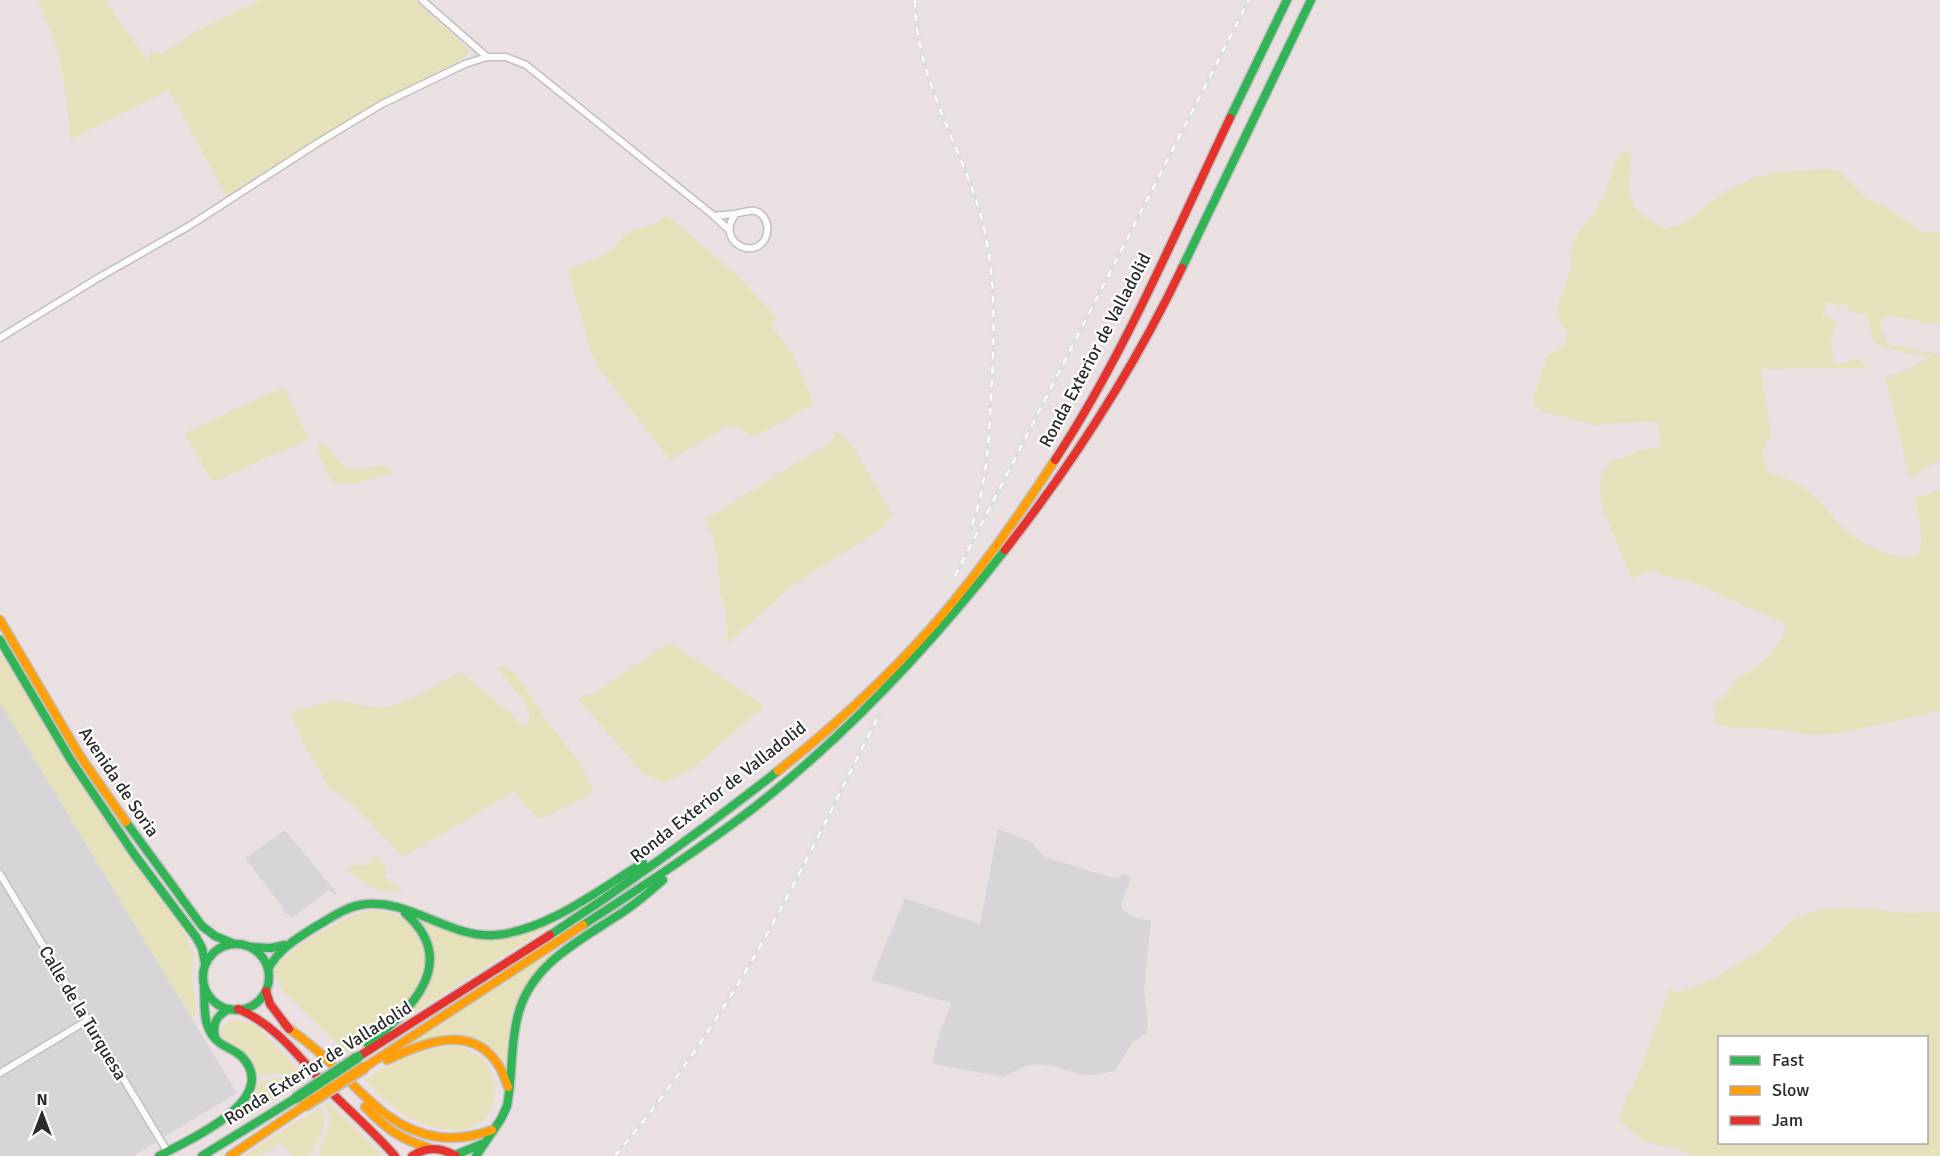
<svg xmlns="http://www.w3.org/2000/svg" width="1940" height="1156" font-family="Signika,sans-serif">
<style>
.industrial{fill:#d8d5d9}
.green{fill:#e6e1bb;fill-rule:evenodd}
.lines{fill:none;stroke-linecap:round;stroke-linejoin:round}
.street-casing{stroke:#c1c0c0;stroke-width:9}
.fast-casing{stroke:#c1c0c0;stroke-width:11}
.slow-casing{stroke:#c1c0c0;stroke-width:11}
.jam-casing{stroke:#c1c0c0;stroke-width:11}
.street{stroke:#fcfafb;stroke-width:6}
.fast{stroke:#30b455;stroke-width:8}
.slow{stroke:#ff9f0a;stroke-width:8}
.jam{stroke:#e5322d;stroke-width:8}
.rail-casing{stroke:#dededf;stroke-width:4.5}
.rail{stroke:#fff;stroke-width:2;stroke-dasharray:7;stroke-linecap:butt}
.fast-bridge-casing{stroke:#c1bebe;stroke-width:14;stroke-linecap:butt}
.slow-bridge-casing{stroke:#c1bebe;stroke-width:14;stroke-linecap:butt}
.fast-bridge{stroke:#30b455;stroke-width:10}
.slow-bridge{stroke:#ff9f0a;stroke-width:10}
.labels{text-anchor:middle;stroke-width:4.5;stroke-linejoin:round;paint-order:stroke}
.street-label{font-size:18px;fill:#2b2b2b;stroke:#fff}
</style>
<rect width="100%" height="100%" fill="#eae0e2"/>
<g class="industrial">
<polygon points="0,702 237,1093 133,1156 0,1156"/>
<polygon points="998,829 1031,842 1045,857 1113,878 1118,878 1123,874 1131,877 1121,905 1123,910 1132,916 1145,920 1151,920 1144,990 1148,1023 1146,1034 1133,1042 1115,1071 1094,1075 1083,1075 1053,1066 1037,1064 1025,1066 1004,1077 932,1064 939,1035 951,1003 871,980 905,898 980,924"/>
<polygon points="285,830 337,893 335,895 332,892 328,891 292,918 287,913 285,914 283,911 285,910 245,858"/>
</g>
<g class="green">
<polygon points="38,0 105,0 149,63 149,51 162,54 200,29 261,0 414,0 469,49 466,57 381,101 226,196 169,90 70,140 67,102 58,50"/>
<path d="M 1624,150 L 1630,154 C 1631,166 1629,176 1629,188 C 1628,209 1649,220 1665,229 L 1683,224 L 1725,191 L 1756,177 L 1781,172 L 1828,169 L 1841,172 L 1864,197 L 1886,207 L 1921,232 L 1940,231 L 1940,322 L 1931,324 L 1889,315 L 1881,321 L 1881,330 L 1888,344 L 1940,355 L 1940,360 L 1886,348 L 1874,342 L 1866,313 L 1860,314 L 1847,309 L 1848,305 L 1844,304 L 1840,307 L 1827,302 L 1822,315 L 1837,321 L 1829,342 L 1835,365 L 1861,359 L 1866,368 L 1760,369 L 1772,437 C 1757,450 1765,456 1767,472 C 1778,476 1791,479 1801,486 C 1820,498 1831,517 1847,532 C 1858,542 1907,568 1918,553 C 1926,543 1917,510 1915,498 L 1940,490 L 1940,711 L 1834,734 L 1808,735 L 1784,729 L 1733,728 L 1715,723 L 1714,702 C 1728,700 1728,688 1736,680 C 1740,676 1747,673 1752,670 C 1766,661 1778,645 1786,631 L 1784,623 L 1692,582 L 1664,576 L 1655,571 L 1647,572 L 1632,579 L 1603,509 L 1600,488 L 1602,473 L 1611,461 L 1627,457 L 1639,451 L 1660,446 L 1659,424 L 1649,421 L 1594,425 L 1541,411 L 1534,404 L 1534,395 L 1547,356 L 1563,347 L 1568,333 L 1560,324 L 1558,305 L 1571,267 L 1570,250 L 1578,232 L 1594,213 L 1604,197 L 1615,162 Z"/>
<polygon points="666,214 740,278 779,321 772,322 773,328 792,353 814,403 757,436 751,436 740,428 725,427 670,460 599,369 590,350 568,269 603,256 615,247 626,233 658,223"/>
<path d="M 1928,358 L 1940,361 L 1940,459 L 1910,478 L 1885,376 C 1907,375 1910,366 1928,358 Z"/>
<polygon points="284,387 309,439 213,482 184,433"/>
<path d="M 834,430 C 845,438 857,447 861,461 L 892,513 L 884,527 L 794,584 L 727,644 L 726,610 L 720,594 L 717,555 L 712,537 L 705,519 L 830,443 L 834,436 Z"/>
<path d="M 317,443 L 329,448 L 344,467 C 349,468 354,469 360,469 C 372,468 385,461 393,473 L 353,484 L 335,483 C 325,473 319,457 317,443 Z"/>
<polygon points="667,644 674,645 764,706 693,768 665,782 643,774 578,699 585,695 592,695"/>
<polygon points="0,652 76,777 130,858 182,928 194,955 192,976 196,1007 195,1016 191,1017 0,702"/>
<path d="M 499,665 L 512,671 L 521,682 L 546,720 L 578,760 L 593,789 L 591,790 L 589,796 L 541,818 L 535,816 L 513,791 L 476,814 L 402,857 L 357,809 L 340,794 L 330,789 L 304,744 L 290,712 C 306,709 320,702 336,702 C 355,701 374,711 392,706 C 413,700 440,683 460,672 L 514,716 L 518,722 L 523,725 L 528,724 L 530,713 L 523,700 L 498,669 Z"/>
<polygon points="375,855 383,860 380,864 388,869 384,877 401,889 401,893 375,889 348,871 350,867 353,865 366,866"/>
<path d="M 1841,908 L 1865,908 L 1885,911 L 1912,913 L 1940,911 L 1940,1156 L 1691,1156 C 1678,1144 1660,1148 1645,1141 C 1635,1136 1627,1127 1619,1119 C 1623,1104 1631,1092 1637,1077 C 1649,1048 1659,1019 1669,989 L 1680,992 L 1716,978 L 1766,946 L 1777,934 L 1794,919 L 1819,910 ZM 1720,1038 L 1926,1038 L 1926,1142 L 1720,1142 Z"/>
<path d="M 368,910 C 386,910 407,915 417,931 C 448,981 385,1030 347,1053 L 282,990 L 274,972 C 281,949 345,917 368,910 Z"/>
<polygon points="570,913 395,1025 434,967 415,919 476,938"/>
<path d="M 555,950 L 557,953 C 545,967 527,984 518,1000 C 506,1021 508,1047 509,1070 C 481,1023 451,1032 406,1047 Z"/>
<path d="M 236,1019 L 257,1026 L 307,1079 L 303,1082 C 288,1068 273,1077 256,1075 C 249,1049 239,1052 221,1036 C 221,1027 227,1020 236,1019 Z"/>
<path d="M 455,1046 C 479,1051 498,1067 494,1094 C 493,1100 493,1106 490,1111 C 472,1143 427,1128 403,1114 C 389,1106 377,1091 365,1080 C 393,1061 420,1048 455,1046 Z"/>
<polygon points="279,1078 290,1078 299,1085 235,1123 253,1100 258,1082"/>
<path d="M 329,1102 L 383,1156 L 320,1156 C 321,1135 339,1126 325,1104 Z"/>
<path d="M 320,1107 C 332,1126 316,1139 309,1156 L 291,1156 L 282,1142 L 260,1156 L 243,1156 Z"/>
</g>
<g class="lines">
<defs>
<g id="street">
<polyline points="422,0 487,57"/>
<path d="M 714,216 C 720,215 726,215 733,214 C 745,213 758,204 766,221 C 768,226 768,233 765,239 C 751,262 715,238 736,214"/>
<polyline points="0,338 98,278 189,226 319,142 382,104 465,64 487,57 506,57 526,65 714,216 729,230"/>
<polyline points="0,874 167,1151"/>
<polyline points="0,1073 88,1020"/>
</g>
<g id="fast">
<polyline points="1230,118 1287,0"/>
<polyline points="1182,268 1311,0"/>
<polyline points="0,640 72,762 134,854 196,937 202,948 205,963"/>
<polyline points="126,822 202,926 215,936 232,943"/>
<path d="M 583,925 C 640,888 697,851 751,810 C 847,735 930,646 1005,550"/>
<path d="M 550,935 C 628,884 704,829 778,771"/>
<circle cx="236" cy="977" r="33"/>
<polyline points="251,947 271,948 285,945"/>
<path d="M 268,969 C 278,950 297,938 315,927 C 329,919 344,908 360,905 C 408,896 448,939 496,935 C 548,930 600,889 643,863"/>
<path d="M 215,1037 C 212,1023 217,1015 229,1009"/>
<path d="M 368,1045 C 409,1011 462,963 405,913"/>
<polyline points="455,1155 482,1144"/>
<path d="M 159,1156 C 186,1141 281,1101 243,1058 C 237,1051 227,1048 220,1043 C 202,1030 205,1008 204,988"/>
<polyline points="202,1156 296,1098"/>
<path d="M 476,1156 L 501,1119 L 507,1106 C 513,1076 510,1044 518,1015 C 531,964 579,941 620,914 C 636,904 649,892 663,880"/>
</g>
<g id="slow">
<polyline points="0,620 80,756 126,822"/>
<path d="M 778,771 C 832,728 885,680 931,628 C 976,577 1018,517 1055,460"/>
<path d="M 285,1025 C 298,1036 312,1045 324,1057 C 360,1089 387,1129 438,1137 C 457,1139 474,1137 492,1130"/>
<path d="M 387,1060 C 423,1043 472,1022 499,1066 C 503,1072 505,1080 508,1087"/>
<polyline points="365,1067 583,925"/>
<path d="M 365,1107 C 388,1130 398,1138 429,1148"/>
<polyline points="230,1156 304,1106"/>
</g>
<g id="jam">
<path d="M 1055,460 C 1125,353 1175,233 1230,118"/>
<path d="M 1005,550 C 1073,463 1134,368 1182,268"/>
<polyline points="266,991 270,1004 289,1029"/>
<path d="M 238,1009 C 279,1026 303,1063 333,1094 C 354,1115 376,1134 395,1156"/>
<polyline points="358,1057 550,935"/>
<path d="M 412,1156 C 427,1146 441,1147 456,1156"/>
</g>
</defs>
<use href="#street" class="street-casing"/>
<use href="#fast" class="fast-casing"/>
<use href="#slow" class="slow-casing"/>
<use href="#jam" class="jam-casing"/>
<use href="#street" class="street"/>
<use href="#fast" class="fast"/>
<use href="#slow" class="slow"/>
<use href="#jam" class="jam"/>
<defs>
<g id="rail">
<path d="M 915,0 C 915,70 954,135 976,200 C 997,262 995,331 991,395 C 989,441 987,486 970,530"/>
<polyline points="955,576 1249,0"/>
<path d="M 615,1156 C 657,1106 695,1053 730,997 C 786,907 831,809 879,715"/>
</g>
</defs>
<use href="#rail" class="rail-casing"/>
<use href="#rail" class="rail"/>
<defs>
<polyline id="fast-bridge" points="296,1098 358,1057"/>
<polyline id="slow-bridge" points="304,1106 365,1067"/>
</defs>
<use href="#fast-bridge" class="fast-bridge-casing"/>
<use href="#slow-bridge" class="slow-bridge-casing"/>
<use href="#fast-bridge" class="fast-bridge"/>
<use href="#slow-bridge" class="slow-bridge"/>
</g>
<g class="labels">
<g class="street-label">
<text transform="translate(1095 350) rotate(-62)" y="6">Ronda Exterior de Valladolid</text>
<text transform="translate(119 782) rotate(56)" y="6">Avenida de Soria</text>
<text transform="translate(718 792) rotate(-38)" y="6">Ronda Exterior de Valladolid</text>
<text transform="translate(83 1013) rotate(59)" y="6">Calle de la Turquesa</text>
<text transform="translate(318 1063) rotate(-32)" y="6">Ronda Exterior de Valladolid</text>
</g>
</g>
<rect x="1718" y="1036" width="210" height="108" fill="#ffffff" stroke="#aaaaaa" stroke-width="1.5"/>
<rect x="1730" y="1056" width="30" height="9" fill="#30b455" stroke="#aaaaaa" stroke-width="1.5"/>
<text x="1772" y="1066" font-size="18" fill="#2b2b2b">Fast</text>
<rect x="1730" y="1086" width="30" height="9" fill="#ff9f0a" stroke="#aaaaaa" stroke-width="1.5"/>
<text x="1772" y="1096" font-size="18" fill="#2b2b2b">Slow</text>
<rect x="1730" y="1116" width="30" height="9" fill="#e5322d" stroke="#aaaaaa" stroke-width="1.5"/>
<text x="1772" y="1126" font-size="18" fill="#2b2b2b">Jam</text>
<g transform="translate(42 1114)" stroke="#ffffff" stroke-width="4.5" paint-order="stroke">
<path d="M0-4.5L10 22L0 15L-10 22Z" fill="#2b2b2b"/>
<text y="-9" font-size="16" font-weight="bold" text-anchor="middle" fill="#2b2b2b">N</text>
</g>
</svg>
